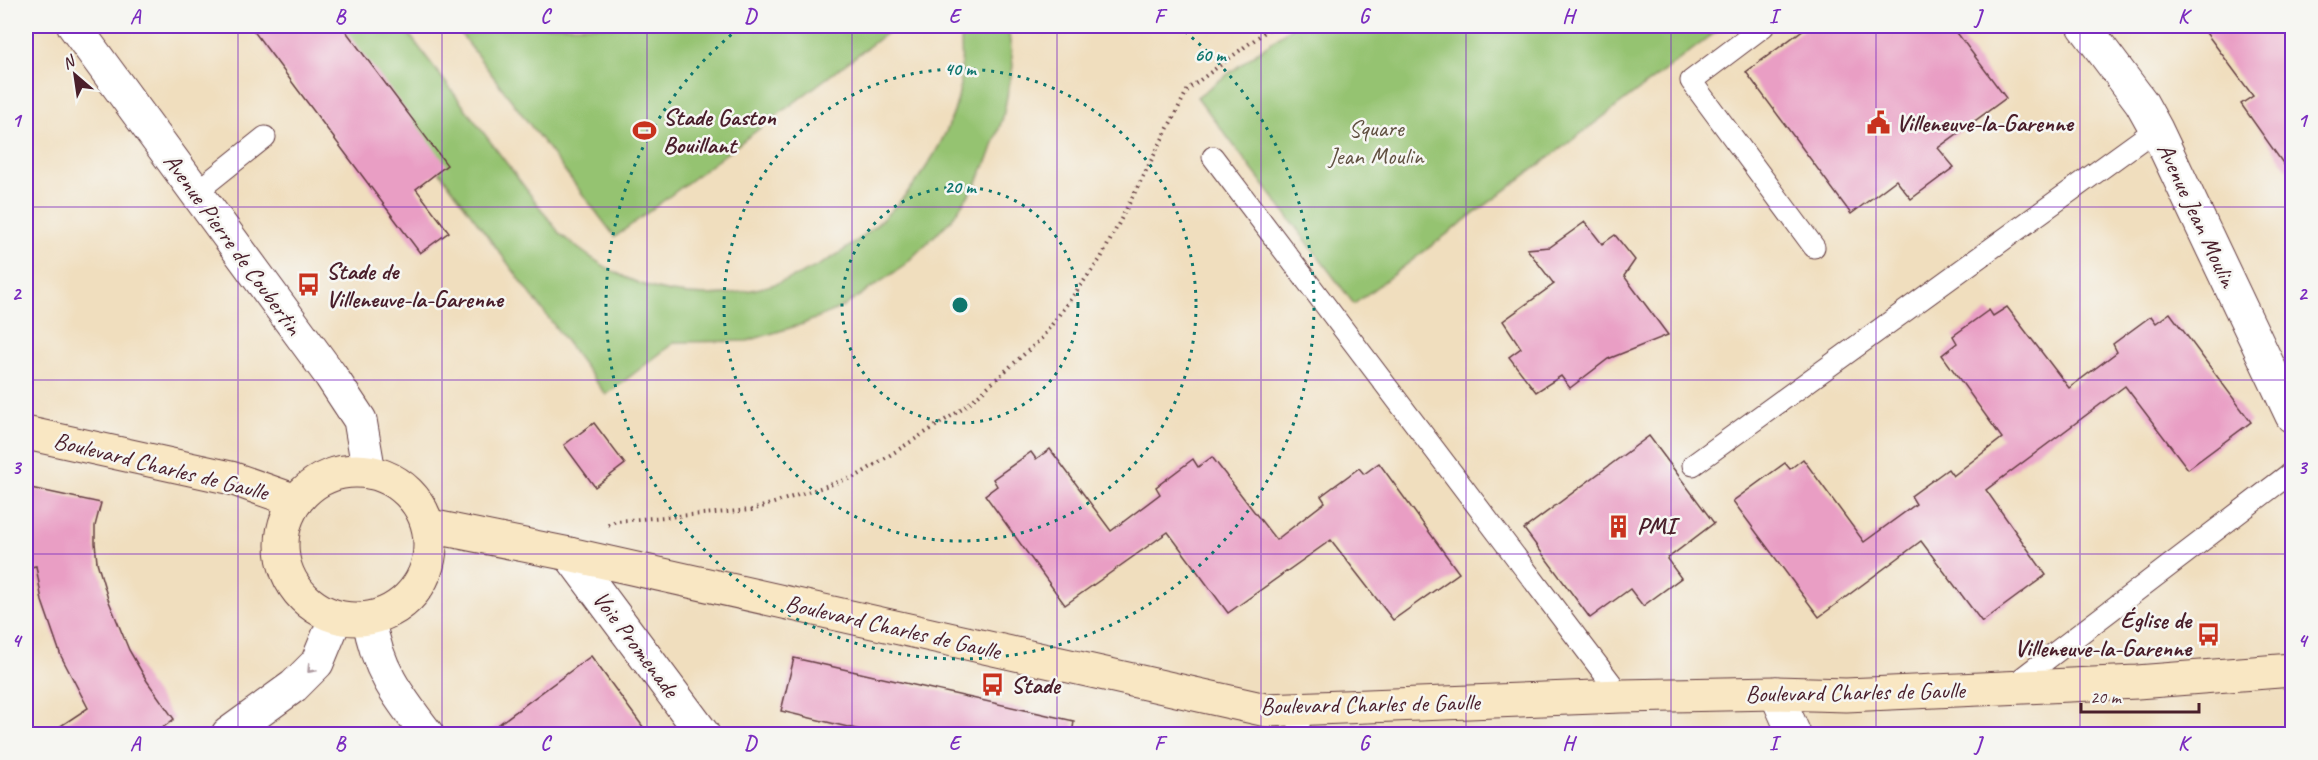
<svg xmlns="http://www.w3.org/2000/svg" width="2318" height="760" font-family="Caveat,sans-serif">
<style>
.green{fill:#95c371;stroke:#70714e;stroke-width:1.5}
.building{fill:#e99ec4}
.lines{fill:none;stroke-linecap:round;stroke-linejoin:round}
.lane-casing{stroke:#633c41;stroke-width:23}
.street-casing{stroke:#633c41;stroke-width:35}
.secondary-casing{stroke:#633c41;stroke-width:35}
.path{stroke:#633c41;stroke-width:4;stroke-dasharray:1.5 4.5;stroke-linecap:butt}
.lane{stroke:#fff;stroke-width:21}
.street{stroke:#fff;stroke-width:33}
.secondary{stroke:#f9e7c3;stroke-width:33}
.oneway{stroke:#ae9aa0}
.grid{fill:none;stroke:#7b2cbf;stroke-width:1.5;stroke-opacity:0.55}
.ring{fill:none;stroke:#0f766e;stroke-width:3;stroke-dasharray:3 6}
.labels{text-anchor:middle;stroke-width:5;stroke-linejoin:round;paint-order:stroke}
.poi-label{font-size:24px;font-weight:bold;fill:#4a1f2b;stroke:#f6f6f2;text-anchor:start}
.park-label{font-size:24px;fill:#605040;stroke:#f6f6f2}
.street-label{font-size:24px;fill:#4a1f2b;stroke:#f6f6f2}
.centre{fill:#0f766e;stroke:#f6f6f2;stroke-width:3}
.ring-label{font-size:18px;text-anchor:middle;font-weight:bold;fill:#0f766e;stroke:#f6f6f2;stroke-width:5;stroke-linejoin:round;paint-order:stroke}
.neatline{fill:none;stroke:#7b2cbf;stroke-width:2}
.grid-label{font-size:20px;text-anchor:middle;font-weight:bold;fill:#7b2cbf}
</style>
<rect width="100%" height="100%" fill="#f6f6f2"/>
<filter id="ink" filterUnits="userSpaceOnUse"><feTurbulence type="fractalNoise" baseFrequency=".0167" numOctaves="2"/><feDisplacementMap in="SourceGraphic" scale="12" xChannelSelector="R" yChannelSelector="G"/><feConvolveMatrix kernelMatrix="1 2 1 2 8 2 1 2 1" color-interpolation-filters="sRGB"/></filter>
<filter id="wash" filterUnits="userSpaceOnUse"><feTurbulence type="fractalNoise" baseFrequency=".008" numOctaves="4" result="noise"/><feDisplacementMap in="SourceGraphic" scale="24" xChannelSelector="R" yChannelSelector="G"/><feGaussianBlur stdDeviation="1.35" result="paint"/><feColorMatrix in="noise" values="0 0 0 0 0 0 0 0 0 0 0 0 0 0 0 0 0 1.4 0 .05"/><feComposite in="paint" operator="in"/></filter>
<g filter="url(#wash)">
<rect width="100%" height="100%" fill="#f0debe"/>
<g class="green">
<path d="M 331,26 L 403,26 L 560,234 C 593,261 628,285 671,292 C 762,307 850,261 907,193 C 930,165 949,133 958,98 C 963,73 962,50 960,26 L 1008,26 L 1013,66 L 1003,117 L 990,155 L 975,186 L 951,220 L 901,268 L 844,306 L 803,324 L 747,341 L 675,342 L 606,395 Z"/>
<polygon points="455,26 896,26 615,237"/>
<polygon points="1293,26 1724,26 1354,304 1197,97"/>
</g>
<g id="blocks">
<g class="building">
<polygon points="250,26 342,26 447,165 416,189 449,232 420,253"/>
<polygon points="1808,26 1952,26 2006,98 1938,148 1954,167 1911,199 1896,180 1851,214 1746,72"/>
<polygon points="2201,26 2292,26 2292,176 2241,104 2253,96"/>
<polygon points="1585,222 1602,244 1615,235 1635,260 1624,276 1668,335 1608,359 1570,388 1561,376 1536,392 1509,357 1521,348 1503,321 1554,284 1527,249 1550,247"/>
<polygon points="2007,307 2069,388 2117,352 2113,344 2151,316 2156,323 2170,313 2251,422 2188,469 2125,386 1986,490 2046,575 1982,622 1921,541 1819,617 1733,501 1785,463 1790,469 1803,459 1864,542 1916,504 1911,496 1948,469 1953,476 2002,438 1942,355 1957,343 1953,336 1989,310 1993,316"/>
<polygon points="594,423 625,464 595,487 564,445"/>
<polygon points="1649,436 1714,523 1667,559 1681,578 1643,606 1630,589 1590,618 1524,529"/>
<polygon points="1050,449 1111,531 1160,494 1156,487 1193,459 1198,467 1212,457 1276,540 1325,502 1321,496 1359,468 1364,474 1379,463 1459,573 1393,620 1331,540 1228,613 1168,532 1065,605 985,495 997,486 993,479 1031,452 1036,459"/>
<polygon points="26,487 101,503 95,526 95,543 97,562 108,599 129,650 147,681 174,719 153,735 47,735 88,708 61,656 42,601 36,566 26,568"/>
<polygon points="591,656 649,735 484,735"/>
<polygon points="794,658 1074,721 1072,735 881,735 781,711"/>
</g>
</g>
</g>
<g filter="url(#ink)">
<use href="#blocks" fill-opacity="0" stroke="#633c41" stroke-width="1.5"/>
<g class="lines">
<defs>
<g id="lane">
<polyline points="1764,26 1691,81 1814,247"/>
<polyline points="1213,157 1621,696"/>
<polyline points="195,193 265,137"/>
<polyline points="1693,465 2156,129"/>
<polyline points="2009,688 2292,472"/>
<polyline points="1298,734 1301,709"/>
</g>
<g id="street">
<polyline points="74,26 331,376 360,420 369,472"/>
<polyline points="2084,26 2141,102 2156,129 2292,416"/>
<polyline points="569,554 703,734"/>
<path d="M 369,619 C 377,669 397,695 427,734"/>
<polyline points="1776,693 1794,734"/>
<polyline points="228,734 294,686 317,663 336,617"/>
</g>
<g id="secondary">
<polyline points="26,433 231,478 296,501"/>
<circle cx="356" cy="545" r="74"/>
<polyline points="430,526 569,554 1266,710 1621,696 1776,693 1846,695 2137,682 2292,670"/>
</g>
</defs>
<use href="#lane" class="lane-casing"/>
<use href="#street" class="street-casing"/>
<use href="#secondary" class="secondary-casing"/>
<polyline class="path" points="608,525 616,521 752,510 857,476 964,408 1041,339 1101,258 1188,89 1273,26"/>
<use href="#lane" class="lane"/>
<use href="#street" class="street"/>
<use href="#secondary" class="secondary"/>
</g>
<defs><path id="oneway-chevron" d="M-2-3.5L2.5 0L-2 3.5" fill="none" stroke-width="1.6" stroke-linecap="round" stroke-linejoin="round" transform="scale(1.5)"/></defs>
<use class="oneway" href="#oneway-chevron" transform="translate(311 669) rotate(133)"/>
</g>
<path class="grid" d="M 238,26 L 238,734M 442,26 L 442,734M 647,26 L 647,734M 852,26 L 852,734M 1057,26 L 1057,734M 1261,26 L 1261,734M 1466,26 L 1466,734M 1671,26 L 1671,734M 1876,26 L 1876,734M 2080,26 L 2080,734M 26,207 L 2292,207M 26,380 L 2292,380M 26,554 L 2292,554"/>
<g class="ring">
<circle cx="960" cy="305" r="118"/>
<circle cx="960" cy="305" r="236"/>
<path d="M1178 26A354 354 0 1 1 742 26"/>
</g>
<defs>
<symbol id="civic-bare" viewBox="-9 -9 18 18"><path d="M-.6-6.5H3V-4.5H.6V-3L4-1V1h2V6H-6V1h2V-1L-.6-3ZM-1.2 2.5V6h2.4V2.5Z" fill="#c8321e" stroke="#f6f6f2" stroke-width="2.5" paint-order="stroke"/></symbol>
<symbol id="stadium-bare" viewBox="-9 -9 18 18"><path d="M0-5a6.5 5 0 1 0 0 10a6.5 5 0 1 0 0-10ZM-3.5-1.8h7v3.6h-7Z" fill="#c8321e" stroke="#f6f6f2" stroke-width="2.5" paint-order="stroke"/></symbol>
<symbol id="bus-bare" viewBox="-9 -9 18 18"><path d="M-5-6H5V4H4V6H2V4H-2V6H-4V4H-5ZM-3.5-4V0h7V-4ZM-3.5 1.2v1.5H-2V1.2ZM2 1.2v1.5H3.5V1.2Z" fill="#c8321e" stroke="#f6f6f2" stroke-width="2.5" paint-order="stroke"/></symbol>
<symbol id="building-bare" viewBox="-9 -9 18 18"><path d="M-4-6H4V6H1V3H-1V6H-4ZM-2.5-4.3h1.7v1.8h-1.7ZM.8-4.3h1.7v1.8H.8ZM-2.5-1h1.7V.8h-1.7ZM.8-1h1.7V.8H.8Z" fill="#c8321e" stroke="#f6f6f2" stroke-width="2.5" paint-order="stroke"/></symbol>
</defs>
<g fill-rule="evenodd">
<use href="#civic-bare" x="1862" y="106" width="33" height="33"/>
<use href="#stadium-bare" x="628" y="114" width="33" height="33"/>
<use href="#bus-bare" x="292" y="268" width="33" height="33"/>
<use href="#building-bare" x="1602" y="510" width="33" height="33"/>
<use href="#bus-bare" x="2192" y="618" width="33" height="33"/>
<use href="#bus-bare" x="976" y="668" width="33" height="33"/>
</g>
<g class="labels">
<g class="poi-label">
<text x="663" y="125">Stade Gaston<tspan x="663" dy="28">Bouillant</tspan></text>
<text x="1896" y="131">Villeneuve-la-Garenne</text>
<text x="326" y="279">Stade de<tspan x="326" dy="28">Villeneuve-la-Garenne</tspan></text>
<text x="1637" y="534">PMI</text>
<text x="2191" y="628" text-anchor="end">Église de<tspan x="2191" dy="28">Villeneuve-la-Garenne</tspan></text>
<text x="1011" y="693">Stade</text>
</g>
<g class="park-label">
<text x="1376" y="136">Square<tspan x="1376" dy="28">Jean Moulin</tspan></text>
</g>
<g class="street-label">
<text transform="translate(2197 215) rotate(65)" y="8">Avenue Jean Moulin</text>
<text transform="translate(233 244) rotate(54)" y="8">Avenue Pierre de Coubertin</text>
<text transform="translate(161 466) rotate(14)" y="8">Boulevard Charles de Gaulle</text>
<text transform="translate(893 627) rotate(13)" y="8">Boulevard Charles de Gaulle</text>
<text transform="translate(636 644) rotate(53)" y="8">Voie Promenade</text>
<text transform="translate(1855 692) rotate(-1)" y="8">Boulevard Charles de Gaulle</text>
<text transform="translate(1370 704) rotate(-1)" y="8">Boulevard Charles de Gaulle</text>
</g>
</g>
<circle cx="960" cy="305" r="9" class="centre"/>
<g class="ring-label">
<text x="1210" y="61">60 m</text>
<text x="960" y="75">40 m</text>
<text x="960" y="193">20 m</text>
</g>
<rect width="2318" height="760" fill="none" stroke="#f6f6f2" stroke-width="66"/>
<g transform="translate(75 75) rotate(331)" stroke="#f6f6f2" stroke-width="4.5" paint-order="stroke">
<path d="M0-4.5L10 22L0 15L-10 22Z" fill="#4a1f2b"/>
<text y="-9" font-size="16" font-weight="bold" text-anchor="middle" fill="#4a1f2b">N</text>
</g>
<path d="M2081 703v9h118v-9" fill="none" stroke="#4a1f2b" stroke-width="3"/>
<text x="2090" y="703" font-size="18" fill="#4a1f2b" stroke="#f6f6f2" stroke-width="4.5" paint-order="stroke">20 m</text>
<rect x="33" y="33" width="2252" height="694" class="neatline"/>
<g class="grid-label">
<text x="135" y="23">A</text>
<text x="340" y="23">B</text>
<text x="545" y="23">C</text>
<text x="750" y="23">D</text>
<text x="954" y="23">E</text>
<text x="1159" y="23">F</text>
<text x="1364" y="23">G</text>
<text x="1568" y="23">H</text>
<text x="1773" y="23">I</text>
<text x="1978" y="23">J</text>
<text x="2183" y="23">K</text>
<text x="16" y="127">1</text>
<text x="2302" y="127">1</text>
<text x="16" y="300">2</text>
<text x="2302" y="300">2</text>
<text x="16" y="474">3</text>
<text x="2302" y="474">3</text>
<text x="16" y="647">4</text>
<text x="2302" y="647">4</text>
<text x="135" y="750">A</text>
<text x="340" y="750">B</text>
<text x="545" y="750">C</text>
<text x="750" y="750">D</text>
<text x="954" y="750">E</text>
<text x="1159" y="750">F</text>
<text x="1364" y="750">G</text>
<text x="1568" y="750">H</text>
<text x="1773" y="750">I</text>
<text x="1978" y="750">J</text>
<text x="2183" y="750">K</text>
</g>
</svg>
